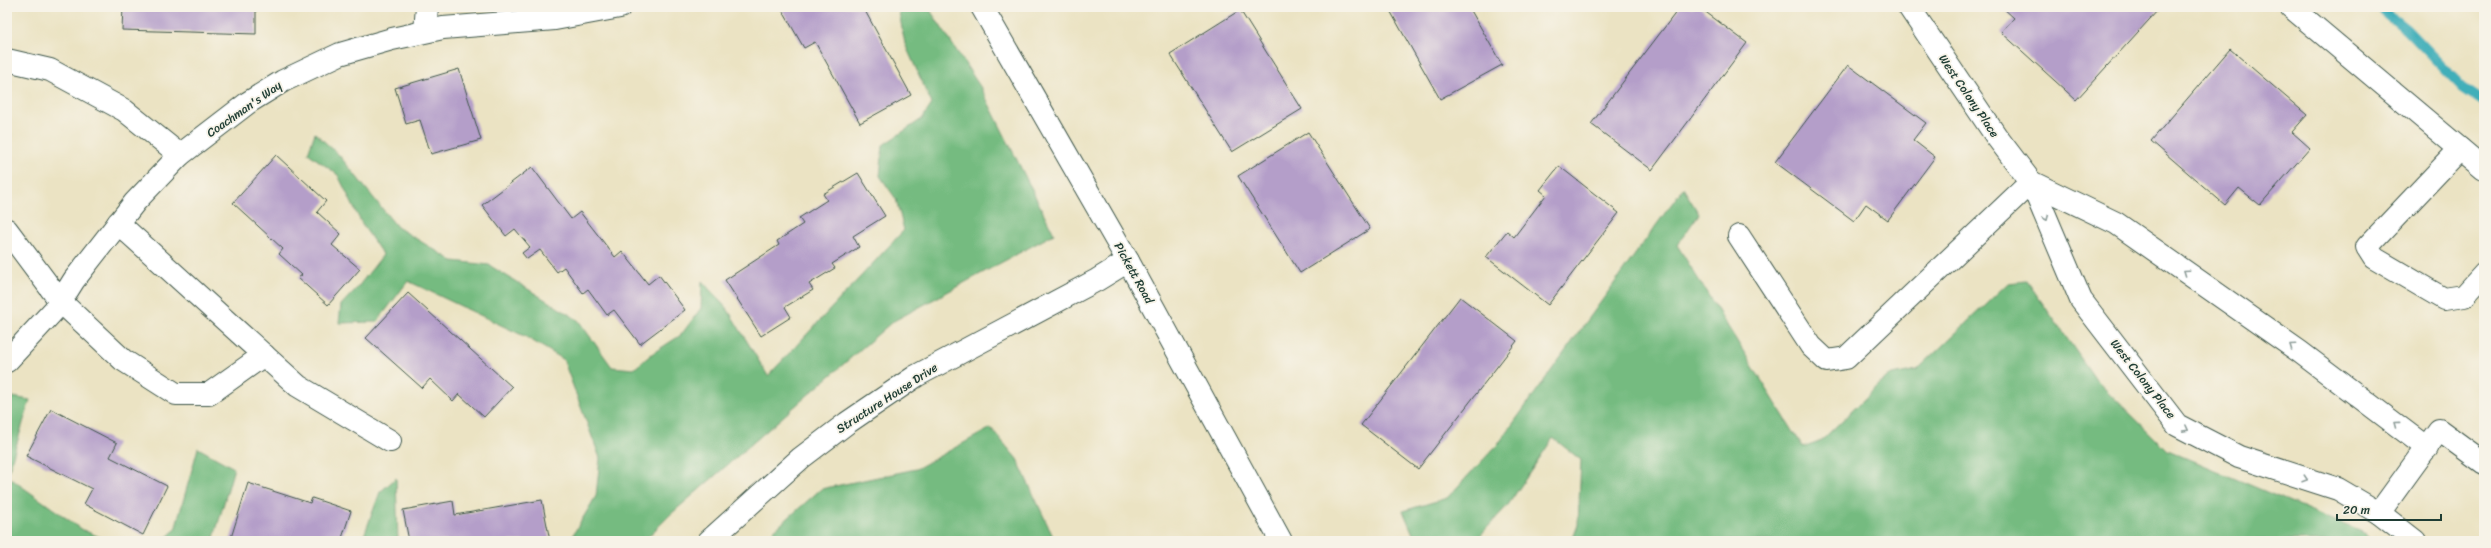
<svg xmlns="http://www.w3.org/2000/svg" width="2491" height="548" font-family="Sriracha,sans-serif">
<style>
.forest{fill:#75bb80;stroke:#4a7c5a}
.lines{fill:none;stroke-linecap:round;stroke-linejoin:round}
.stream{stroke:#3fafb9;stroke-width:10}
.building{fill:#b49ec9}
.minor-casing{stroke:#3e5649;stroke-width:24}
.minor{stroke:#fff;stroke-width:22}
.oneway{stroke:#8f9e9a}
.labels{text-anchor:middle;stroke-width:3.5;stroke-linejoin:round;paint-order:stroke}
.street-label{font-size:12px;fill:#1f3d34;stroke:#f7f3e8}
</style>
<rect width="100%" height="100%" fill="#f7f3e8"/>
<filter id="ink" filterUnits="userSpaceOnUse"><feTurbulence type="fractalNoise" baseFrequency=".025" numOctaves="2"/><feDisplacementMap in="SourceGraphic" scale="8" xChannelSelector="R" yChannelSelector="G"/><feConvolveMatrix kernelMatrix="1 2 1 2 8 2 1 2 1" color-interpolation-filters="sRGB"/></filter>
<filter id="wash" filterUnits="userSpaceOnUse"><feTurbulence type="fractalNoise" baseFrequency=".012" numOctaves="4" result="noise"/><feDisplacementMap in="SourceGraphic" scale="16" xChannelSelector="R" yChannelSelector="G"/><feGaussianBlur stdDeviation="0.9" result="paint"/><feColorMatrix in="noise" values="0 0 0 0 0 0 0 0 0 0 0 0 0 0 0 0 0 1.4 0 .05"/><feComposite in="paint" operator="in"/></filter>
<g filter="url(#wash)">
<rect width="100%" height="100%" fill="#ebe3c3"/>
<g class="forest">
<polygon points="898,7 928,7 981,88 1054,234 892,322 671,514 644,541 572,541 574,533 596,496 600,458 563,359 526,337 408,281 377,322 339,323 341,305 357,288 383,255 362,224 338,175 308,153 315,133 339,155 397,227 453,261 489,265 578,320 612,367 634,369 653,353 681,335 701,308 702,281 728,310 768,376 904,230 896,199 880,176 883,145 922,119 932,104 905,44"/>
<polygon points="1683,188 1699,214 1677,245 1803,447 1822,440 1888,376 1917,370 2008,283 2027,281 2096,380 2167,450 2366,534 2372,541 1572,541 1578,525 1581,460 1553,438 1508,505 1475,541 1416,541 1403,511 1447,498 1499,443"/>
<polygon points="7,396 30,400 7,476 83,530 109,541 7,541"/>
<polygon points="991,428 1017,459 1055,541 762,541 821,489 916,469"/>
<polygon points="198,448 234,468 213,541 162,541 175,530"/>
<polygon points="396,478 398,541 362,541 380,492"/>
</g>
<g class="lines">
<polyline class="stream" points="2378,7 2406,29 2463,88 2484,102"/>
</g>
<g id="blocks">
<g class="building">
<polygon points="123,7 256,7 256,34 122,30"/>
<polygon points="783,7 863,7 911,95 860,123 815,42 804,48 781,8"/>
<polygon points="1388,7 1469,7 1502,65 1440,99"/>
<polygon points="1680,7 1699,7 1747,43 1652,170 1591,124"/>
<polygon points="2002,7 2157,7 2159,9 2076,100 2001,32 2014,18"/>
<polygon points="1240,10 1302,109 1232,152 1170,54"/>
<polygon points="2230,49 2307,115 2292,132 2310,148 2260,205 2239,188 2225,205 2151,141"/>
<polygon points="1848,65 1926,123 1913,140 1935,157 1888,220 1866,204 1854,221 1775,162"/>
<polygon points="459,69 481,140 431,154 420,120 406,124 395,88"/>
<polygon points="1308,132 1370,229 1300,273 1238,176"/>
<polygon points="276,155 326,201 317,212 341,234 332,245 360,269 328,305 298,278 302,275 279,254 283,249 233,203"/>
<polygon points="1559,166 1619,213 1548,305 1486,257 1507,231 1514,237 1546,195 1540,190"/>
<polygon points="532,167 571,219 580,212 615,257 622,251 648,284 659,275 685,310 640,344 614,310 607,315 588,289 583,293 564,267 557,272 540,250 527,259 522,253 530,247 515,229 506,236 482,205"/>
<polygon points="858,173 885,216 853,236 859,247 832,264 835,268 809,284 813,290 785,307 791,317 761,336 725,280 779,245 777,241 803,224 799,218 827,200 823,194"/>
<polygon points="408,293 512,387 484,417 459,394 453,401 430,379 422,388 366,338"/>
<polygon points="1460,297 1517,341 1418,469 1361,425"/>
<polygon points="51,409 117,443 110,457 167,486 143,535 84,504 92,489 26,456"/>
<polygon points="248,483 310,503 312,498 351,511 341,541 230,541"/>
<polygon points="542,500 550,541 409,541 403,510 453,501 455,515"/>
</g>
</g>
</g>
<g filter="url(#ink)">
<use href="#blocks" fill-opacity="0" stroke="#3e5649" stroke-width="1"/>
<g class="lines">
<defs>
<g id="minor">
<polyline points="982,7 1128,261 1281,541"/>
<polyline points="1909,7 1996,136 2031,182 2081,300 2177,425 2239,457 2338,489 2379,513 2415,541"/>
<polyline points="2291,7 2484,169"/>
<polyline points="425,31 427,7"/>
<polyline points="7,60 50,70 124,110 180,155"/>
<polyline points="2460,149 2367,247 2374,258 2444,299 2464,296 2484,274"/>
<polyline points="2031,182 2116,223 2300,352 2427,448"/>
<polyline points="118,223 298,386 390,441"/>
<polyline points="7,230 60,301 123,360 176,394 209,394 264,355"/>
<polyline points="1739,236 1811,346 1827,361 1846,358 2031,182"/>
<polyline points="7,361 57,307 74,280 135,202 180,155 249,102 283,81 340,54 392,39 443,28 555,19 620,7"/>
<polyline points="2379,513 2439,430 2484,463"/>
<polyline points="709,541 801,458 847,423 916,376 1097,280 1128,261"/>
</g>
</defs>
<use href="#minor" class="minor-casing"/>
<use href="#minor" class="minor"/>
</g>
<defs><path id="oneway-chevron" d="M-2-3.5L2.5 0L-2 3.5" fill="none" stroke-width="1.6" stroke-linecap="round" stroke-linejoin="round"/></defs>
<g class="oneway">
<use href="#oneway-chevron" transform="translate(2046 218) rotate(67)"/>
<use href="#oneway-chevron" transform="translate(2186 272) rotate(-145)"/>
<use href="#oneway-chevron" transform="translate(2292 346) rotate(-145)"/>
<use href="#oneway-chevron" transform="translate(2396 424) rotate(-143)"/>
<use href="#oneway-chevron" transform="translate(2186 429) rotate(28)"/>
<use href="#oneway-chevron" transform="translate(2305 479) rotate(18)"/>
</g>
</g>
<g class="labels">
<g class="street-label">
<text transform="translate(1969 96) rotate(56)" y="4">West Colony Place</text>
<text transform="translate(244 109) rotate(-35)" y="4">Coachman's Way</text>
<text transform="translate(1134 273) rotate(61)" y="4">Pickett Road</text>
<text transform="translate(2143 379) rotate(52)" y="4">West Colony Place</text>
<text transform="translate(887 398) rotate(-33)" y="4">Structure House Drive</text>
</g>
</g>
<rect width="2491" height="548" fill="none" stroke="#f7f3e8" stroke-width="24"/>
<path d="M2337 514v6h104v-6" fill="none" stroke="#1f3d34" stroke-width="2"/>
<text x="2343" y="514" font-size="12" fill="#1f3d34" stroke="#f7f3e8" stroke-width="3" paint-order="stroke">20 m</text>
</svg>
